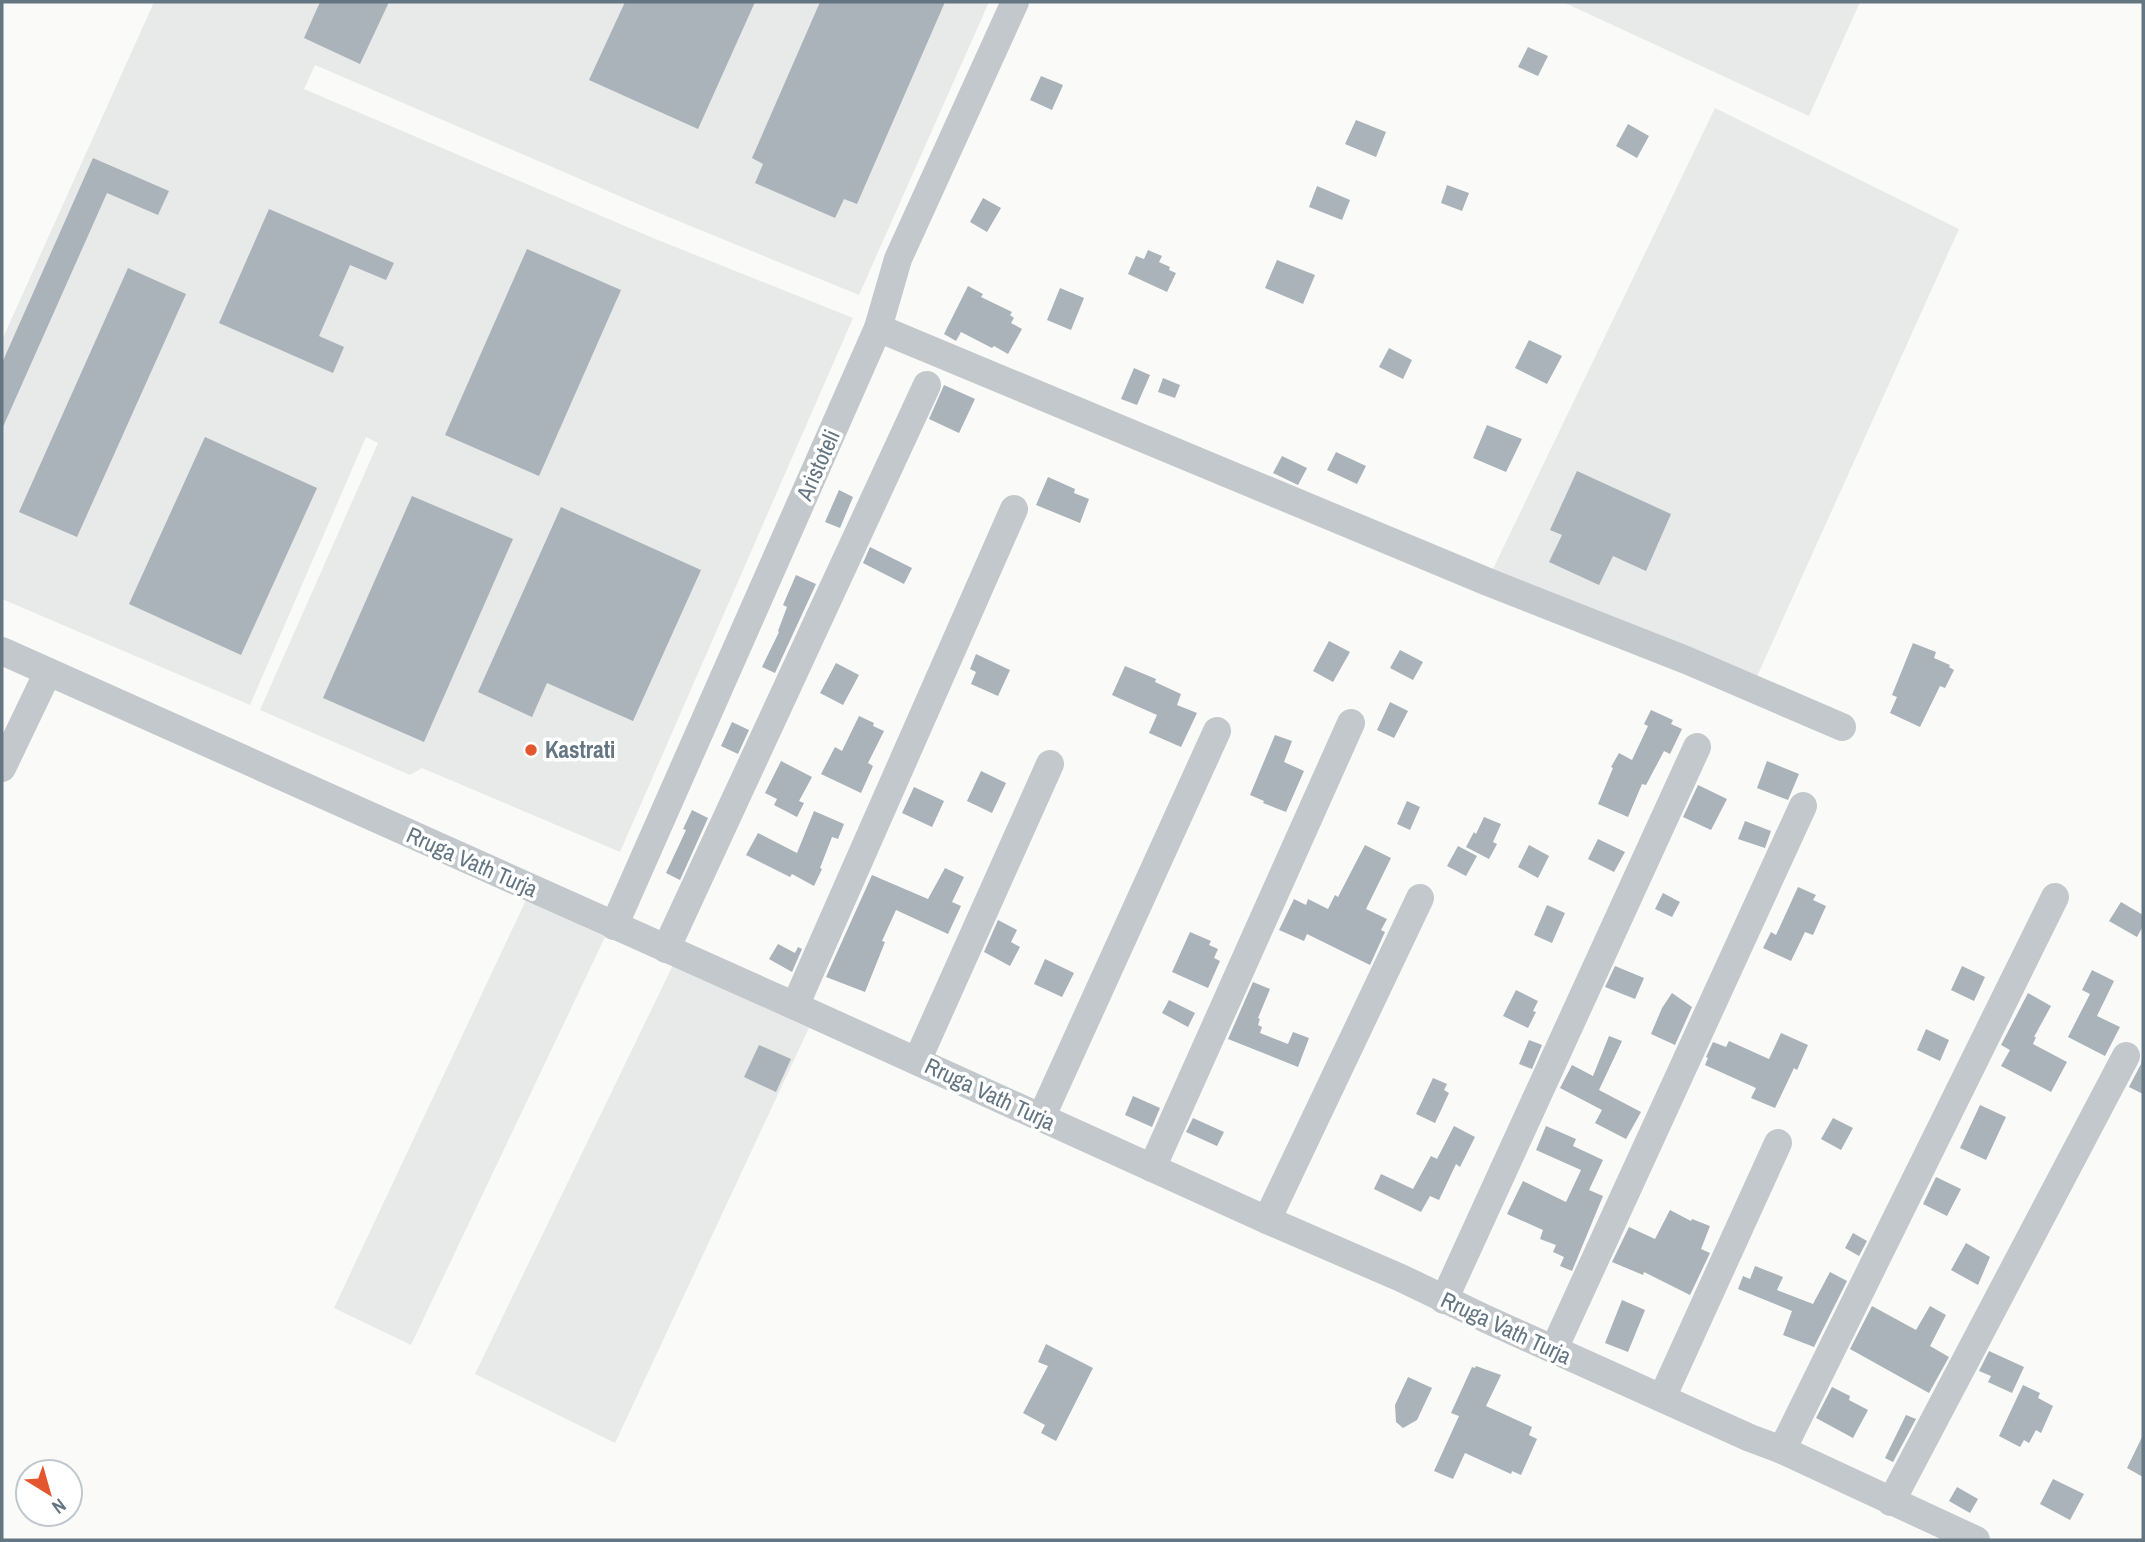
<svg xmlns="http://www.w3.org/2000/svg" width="2145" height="1542" font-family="'Archivo Narrow',sans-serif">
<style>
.built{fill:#e8e9e9}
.building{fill:#aab3b9}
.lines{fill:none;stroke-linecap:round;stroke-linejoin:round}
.minor{stroke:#c3c8cc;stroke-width:28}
.poi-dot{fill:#e4572e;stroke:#fff;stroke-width:2.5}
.labels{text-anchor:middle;stroke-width:7;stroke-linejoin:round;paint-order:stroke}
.street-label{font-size:23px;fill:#657683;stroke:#fff}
.poi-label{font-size:23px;font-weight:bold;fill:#657683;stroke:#fff;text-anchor:start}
</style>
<rect width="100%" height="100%" fill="#fafaf8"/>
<g class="built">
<polygon points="154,2 989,2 859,295 654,211 315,65 304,89 653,238 853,318 620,852 422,768 410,775 260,710 378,443 366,437 250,705 2,599 2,340"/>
<polygon points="1563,2 1860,2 1809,116"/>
<polygon points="1715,108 1959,229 1754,683 1492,571"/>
<polygon points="526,900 605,937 411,1345 334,1308"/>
<polygon points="673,965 809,1028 615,1443 475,1374"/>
</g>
<g class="building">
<polygon points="320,2 389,2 360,64 304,38"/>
<polygon points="625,2 755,2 698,129 589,80"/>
<polygon points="820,2 945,2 857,204 844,199 835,218 755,183 763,164 752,158"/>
<polygon points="1528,47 1548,56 1538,76 1518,67"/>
<polygon points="1041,76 1063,85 1052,110 1030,100"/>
<polygon points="1356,120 1386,132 1376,157 1345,144"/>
<polygon points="1628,124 1649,136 1637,158 1616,146"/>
<polygon points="93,158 169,191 158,215 107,193 2,429 2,363"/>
<polygon points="1447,185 1469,193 1462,211 1441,203"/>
<polygon points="1317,186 1350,200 1342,220 1309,207"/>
<polygon points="983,198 1001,208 987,232 970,222"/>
<polygon points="269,209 394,263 386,280 350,265 319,336 344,347 333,373 219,323"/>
<polygon points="527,249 621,290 539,476 445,435"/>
<polygon points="1148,250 1162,256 1159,262 1170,267 1169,270 1176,273 1167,292 1128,274 1136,256 1144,259"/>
<polygon points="1277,260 1315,275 1303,304 1265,288"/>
<polygon points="128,268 186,294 77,537 19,512"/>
<polygon points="968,286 983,294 981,297 1012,312 1010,315 1014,318 1011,323 1022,329 1008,354 994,346 992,348 961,332 956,341 944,334"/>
<polygon points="1060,288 1084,298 1071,330 1047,320"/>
<polygon points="1529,340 1562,356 1547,384 1515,368"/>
<polygon points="1389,348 1412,360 1403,379 1379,367"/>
<polygon points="1134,368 1150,375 1137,405 1121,399"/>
<polygon points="1163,378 1180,385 1175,398 1158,392"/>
<polygon points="944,385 975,399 959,433 929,419"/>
<polygon points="1487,425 1522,439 1506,472 1473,458"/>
<polygon points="205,437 317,488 241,655 129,604"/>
<polygon points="1336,452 1366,466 1357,484 1327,470"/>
<polygon points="1282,456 1307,468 1298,485 1273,473"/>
<polygon points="1577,471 1671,514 1646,571 1613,556 1599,585 1549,562 1562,535 1550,530"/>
<polygon points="1048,477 1075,489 1074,493 1089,499 1080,523 1036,505"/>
<polygon points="839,490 853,497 840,528 825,522"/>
<polygon points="412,496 513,539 424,742 323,698"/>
<polygon points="561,507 701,570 633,721 547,683 532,717 478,692"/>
<polygon points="870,547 912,568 904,584 863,563"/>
<polygon points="796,575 816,584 775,673 762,667 779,632 778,631 787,607 783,605"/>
<polygon points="1329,641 1350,652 1333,682 1313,671"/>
<polygon points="1913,643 1936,652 1934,658 1950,665 1949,667 1954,670 1945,688 1940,686 1920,727 1890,713 1897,697 1892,695"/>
<polygon points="1400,650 1423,662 1413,680 1390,668"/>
<polygon points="976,654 1010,670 998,696 971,684 976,672 970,669"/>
<polygon points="836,663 859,675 843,705 820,693"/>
<polygon points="1125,666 1156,679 1155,682 1181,694 1177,705 1197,713 1181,747 1149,733 1157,715 1112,695"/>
<polygon points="1390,702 1408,711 1394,738 1377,730"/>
<polygon points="1651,710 1673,720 1671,724 1682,729 1670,754 1664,751 1646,785 1642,784 1628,817 1598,804 1613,768 1611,767 1619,753 1632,760 1648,726 1644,724"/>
<polygon points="859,716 874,723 873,726 884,731 868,763 873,766 861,793 821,774 835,747 842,751"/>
<polygon points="732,722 749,730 738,754 721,746"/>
<polygon points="1275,735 1292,741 1284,762 1304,771 1286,812 1263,803 1264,801 1250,795"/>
<polygon points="781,761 812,777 799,801 804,803 797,817 774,805 777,799 765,793"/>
<polygon points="1767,761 1799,774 1788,800 1757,788"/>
<polygon points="981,771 1006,783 992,813 967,801"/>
<polygon points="1698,785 1727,799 1711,830 1683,817"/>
<polygon points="914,787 944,801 932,827 902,813"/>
<polygon points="1407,801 1420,807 1410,830 1397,824"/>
<polygon points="692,810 708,818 680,880 666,873 686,830 683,829"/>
<polygon points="814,811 844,824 838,839 832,837 820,868 822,869 814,886 792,874 790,877 746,855 758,833 797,853"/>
<polygon points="1484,817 1501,824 1493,842 1497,844 1489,859 1466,847 1474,832 1476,834"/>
<polygon points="1745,821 1771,831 1765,848 1738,839"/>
<polygon points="1598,839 1625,852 1614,872 1588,859"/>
<polygon points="1365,845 1391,858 1366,909 1387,919 1381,930 1385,932 1370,965 1307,934 1304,941 1279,930 1294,899 1306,905 1308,899 1328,909 1335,895 1338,897"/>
<polygon points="1529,845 1549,856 1538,878 1518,867"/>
<polygon points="1458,846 1477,856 1466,876 1447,866"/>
<polygon points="945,868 964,877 952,902 961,906 948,934 896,910 882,941 885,942 865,992 826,977 872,875 928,899"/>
<polygon points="1798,887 1816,895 1813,900 1826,906 1813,935 1805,932 1791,961 1763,948 1771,932 1776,935"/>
<polygon points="1663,893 1680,902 1672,917 1655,909"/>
<polygon points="2121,902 2143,915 2143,926 2137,937 2109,921"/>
<polygon points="1547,905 1565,913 1552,943 1534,935"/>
<polygon points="998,920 1017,930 1011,942 1020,947 1010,966 984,952"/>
<polygon points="1190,932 1211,941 1209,945 1218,949 1214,958 1220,961 1208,988 1172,972"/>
<polygon points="778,944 795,953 798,947 802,949 792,972 769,959"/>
<polygon points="1045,959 1074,973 1062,997 1034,984"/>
<polygon points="1615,966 1644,978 1635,999 1605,987"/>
<polygon points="1962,966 1985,977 1974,1001 1951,990"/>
<polygon points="2092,970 2114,981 2097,1016 2120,1027 2105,1056 2068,1037 2090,994 2082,990"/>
<polygon points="1253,982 1270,989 1258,1018 1260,1019 1258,1025 1262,1027 1260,1033 1288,1044 1293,1032 1309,1038 1298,1067 1228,1039"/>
<polygon points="1516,990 1538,1001 1533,1011 1536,1012 1528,1028 1503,1016"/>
<polygon points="1672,993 1692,1007 1675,1045 1651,1034 1662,1008"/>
<polygon points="2028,993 2051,1006 2034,1037 2036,1037 2033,1044 2067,1062 2051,1092 2001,1066 2010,1050 2001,1045"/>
<polygon points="1169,1000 1195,1013 1188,1027 1162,1013"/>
<polygon points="1926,1029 1949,1040 1940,1061 1917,1050"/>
<polygon points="1781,1033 1808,1045 1797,1070 1794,1068 1775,1108 1751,1098 1756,1088 1705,1065 1708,1058 1706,1057 1713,1042 1726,1047 1729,1041 1769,1059"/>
<polygon points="1609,1036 1622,1041 1599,1090 1641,1112 1626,1139 1595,1123 1602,1110 1560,1088 1572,1065 1593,1076"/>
<polygon points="1529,1040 1542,1045 1532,1069 1519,1064"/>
<polygon points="759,1045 791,1059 776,1092 744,1077"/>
<polygon points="2143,1052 2143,1094 2129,1087 2141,1064"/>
<polygon points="1433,1078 1447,1084 1444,1090 1449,1093 1435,1123 1416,1114"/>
<polygon points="1133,1096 1160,1108 1152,1127 1125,1115"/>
<polygon points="1980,1105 2006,1117 1986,1160 1960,1148"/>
<polygon points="1193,1118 1224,1132 1217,1146 1186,1132"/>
<polygon points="1833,1118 1853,1128 1841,1150 1821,1139"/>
<polygon points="1454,1126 1475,1137 1460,1167 1456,1164 1439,1200 1430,1196 1421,1212 1374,1189 1381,1174 1413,1189 1431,1156 1437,1159"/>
<polygon points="1546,1126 1576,1139 1573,1146 1603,1160 1589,1190 1603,1196 1572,1271 1560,1266 1564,1257 1553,1252 1556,1245 1540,1239 1543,1230 1507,1214 1523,1181 1566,1202 1581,1170 1536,1150"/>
<polygon points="1936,1177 1961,1189 1947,1216 1923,1204"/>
<polygon points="1670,1210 1691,1221 1692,1219 1710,1226 1701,1249 1710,1253 1690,1295 1644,1272 1643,1275 1612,1262 1629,1227 1655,1239"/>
<polygon points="1853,1233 1867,1241 1859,1256 1845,1248"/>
<polygon points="1966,1243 1990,1257 1978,1285 1951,1270"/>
<polygon points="1755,1266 1783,1277 1777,1290 1813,1304 1830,1272 1847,1281 1814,1347 1783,1335 1792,1311 1738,1289 1743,1276 1750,1279"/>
<polygon points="1622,1300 1645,1310 1628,1352 1605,1343"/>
<polygon points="1872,1306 1916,1330 1930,1306 1946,1315 1930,1346 1949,1357 1929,1393 1850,1349"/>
<polygon points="1046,1344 1093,1368 1056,1441 1041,1433 1045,1425 1023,1413 1048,1366 1038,1362"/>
<polygon points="1989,1351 2024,1367 2012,1393 1988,1382 1991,1376 1979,1371"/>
<polygon points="1476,1366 1501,1375 1486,1406 1532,1427 1529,1435 1537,1439 1521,1475 1512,1471 1511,1474 1465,1453 1453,1479 1434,1471 1459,1416 1451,1413 1472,1367 1475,1368"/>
<polygon points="1408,1377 1432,1388 1417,1420 1403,1428 1396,1422 1395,1405"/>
<polygon points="2023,1385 2040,1393 2038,1398 2053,1406 2041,1433 2036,1430 2029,1443 2024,1440 2020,1447 1999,1436"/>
<polygon points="1832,1387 1850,1396 1849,1400 1868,1410 1853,1438 1816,1418"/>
<polygon points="1906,1415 1916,1419 1893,1462 1885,1458"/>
<polygon points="2143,1435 2143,1477 2127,1468"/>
<polygon points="2053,1479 2084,1494 2070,1520 2040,1504"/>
<polygon points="1957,1487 1978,1499 1970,1513 1949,1501"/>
</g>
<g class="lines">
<g class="minor">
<polyline points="878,328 1488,582 1686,660 1842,727"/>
<polyline points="2,651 795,1006 1267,1220 1401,1278 1486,1319 1750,1438 1782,1450 1976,1540"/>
<polyline points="2,768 48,672"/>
<polyline points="614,926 878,328 898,259 1015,2"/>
<polyline points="666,949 927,385"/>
<polyline points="795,1006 1014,509"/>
<polyline points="917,1061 1050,764"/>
<polyline points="1041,1118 1217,731"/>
<polyline points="1152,1168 1351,723"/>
<polyline points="1267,1220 1420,898"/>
<polyline points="1444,1300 1697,747"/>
<polyline points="1554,1349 1803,806"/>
<polyline points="1662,1398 1778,1143"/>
<polyline points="1782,1450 2055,897"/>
<polyline points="1891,1502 2126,1056"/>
</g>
</g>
<circle class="poi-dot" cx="531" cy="750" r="7"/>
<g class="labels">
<g class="street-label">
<text transform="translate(818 465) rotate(-66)" y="8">Aristoteli</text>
<text transform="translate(472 862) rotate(24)" y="8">Rruga Vath Turja</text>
<text transform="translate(990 1094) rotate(25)" y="8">Rruga Vath Turja</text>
<text transform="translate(1506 1328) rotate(25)" y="8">Rruga Vath Turja</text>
</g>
<g class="poi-label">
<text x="545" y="758">Kastrati</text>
</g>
</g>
<rect width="2145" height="1542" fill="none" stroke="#657683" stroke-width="7"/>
<g transform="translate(49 1493) rotate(143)"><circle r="33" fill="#ffffff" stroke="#c1c8cd" stroke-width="2"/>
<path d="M0-5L12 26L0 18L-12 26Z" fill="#e4572e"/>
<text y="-10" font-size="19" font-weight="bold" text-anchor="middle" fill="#657683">N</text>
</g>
</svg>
